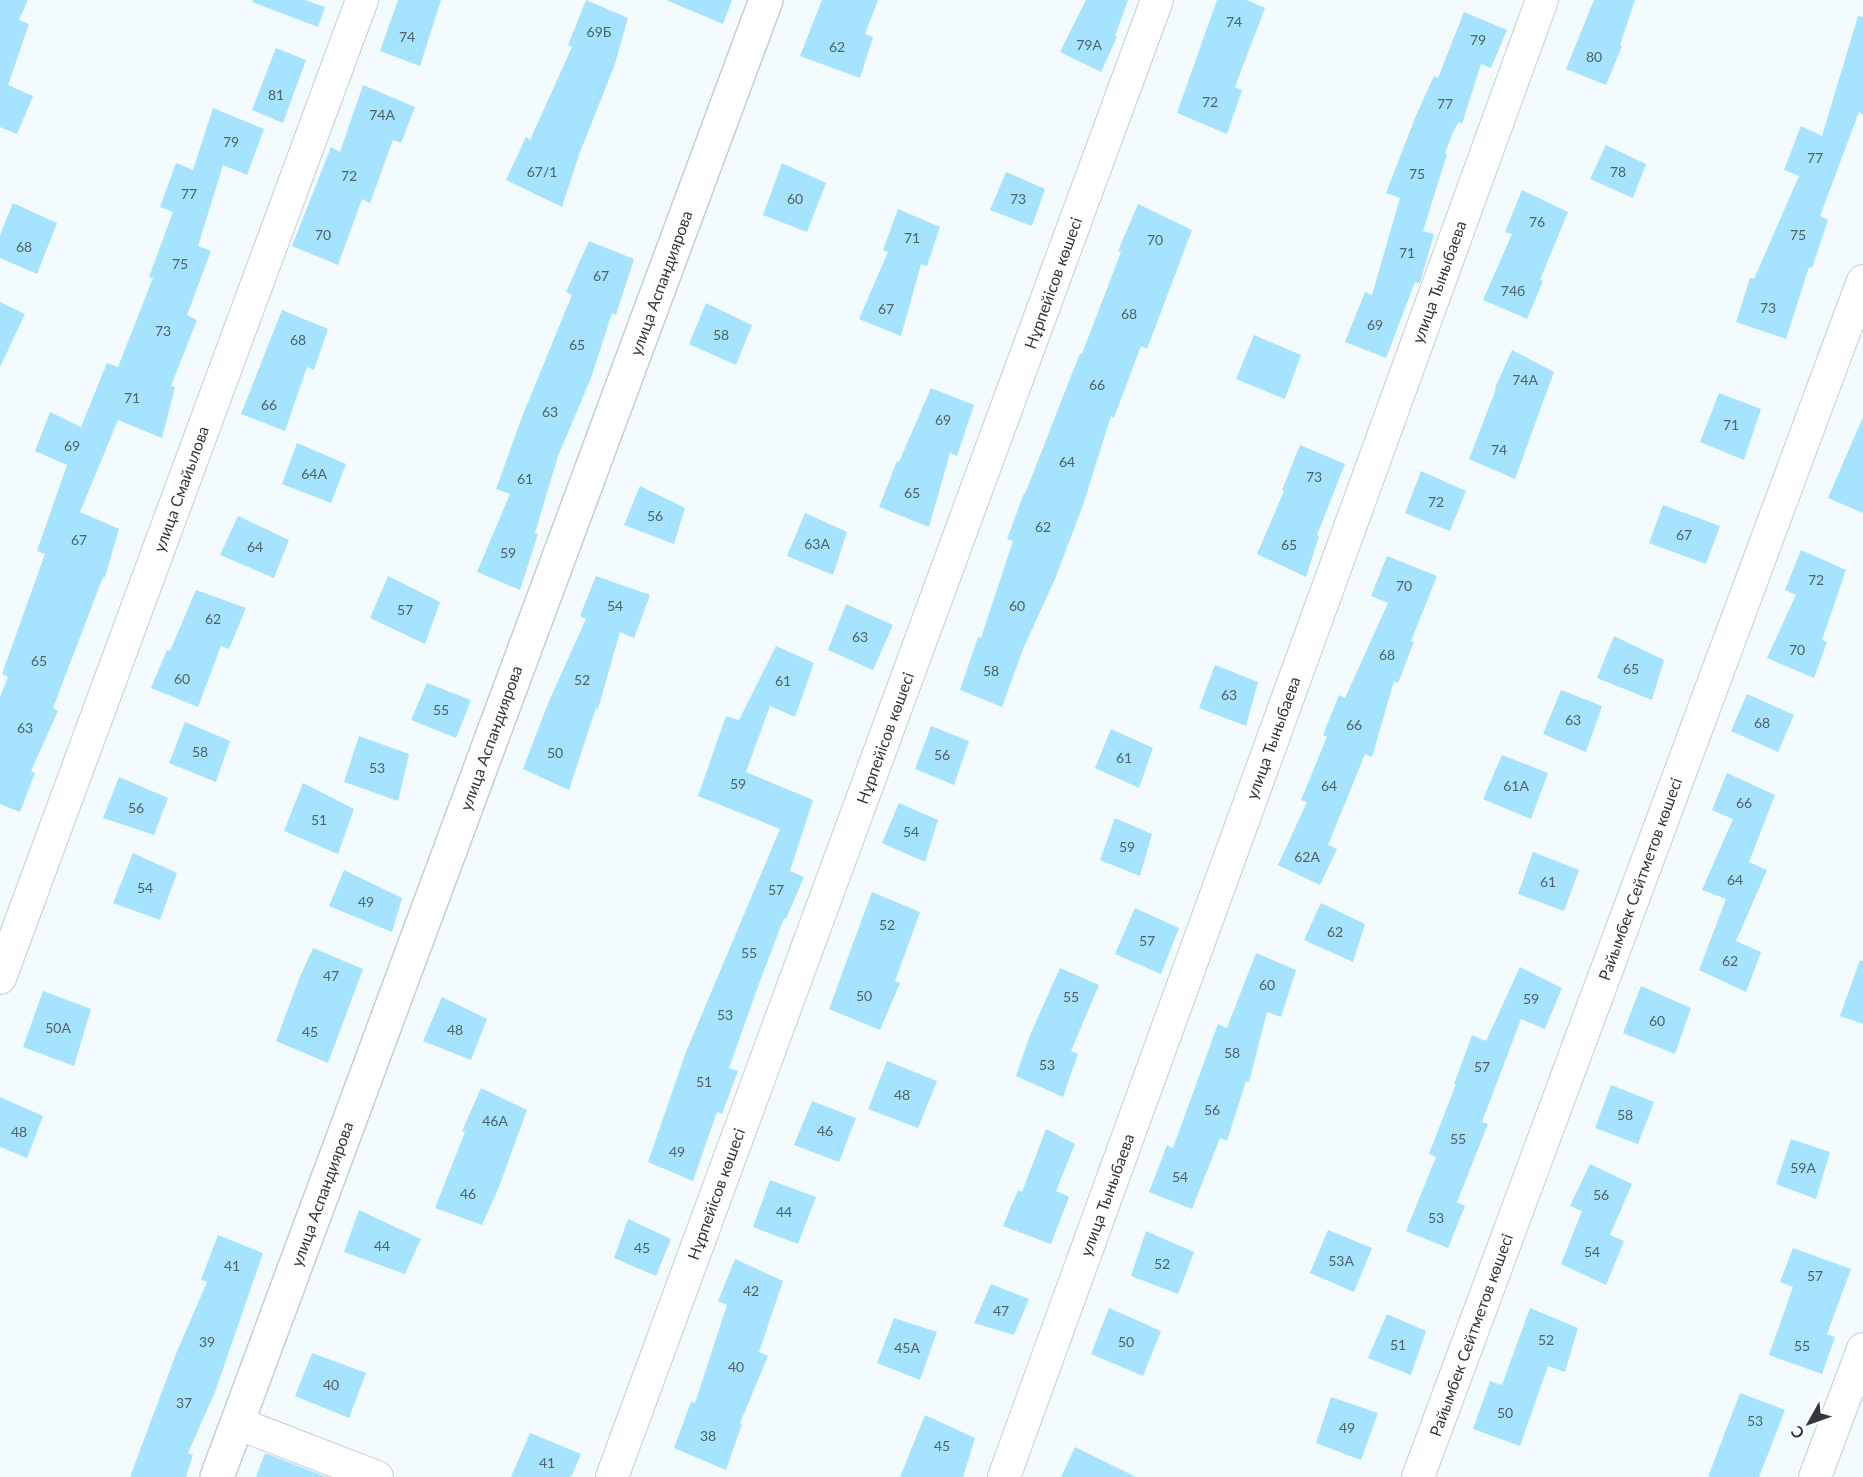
<svg xmlns="http://www.w3.org/2000/svg" width="1863" height="1477" font-family="Lato,sans-serif">
<style>
.building{fill:#a5e3fe}
.lines{fill:none;stroke-linecap:round;stroke-linejoin:round}
.street-casing{stroke:#c5ced2;stroke-width:34}
.secondary-casing{stroke:#c5ced2;stroke-width:36}
.street{stroke:#fff;stroke-width:32}
.secondary{stroke:#fff;stroke-width:33}
.labels{text-anchor:middle;stroke-width:6;stroke-linejoin:round;paint-order:stroke}
.number-label{font-size:14px;fill:#50626a}
.street-label{font-size:16px;fill:#333739;stroke:#fff}
</style>
<rect width="100%" height="100%" fill="#f3fbfe"/>
<g class="building">
<polygon points="0,0 28,0 19,20 29,24 8,85 33,96 17,134 0,127"/>
<polygon points="253,0 305,0 325,7 318,27 252,2"/>
<polygon points="398,0 441,0 420,66 380,51"/>
<polygon points="586,0 628,18 615,64 580,152 562,207 506,180 526,137 530,140 572,47 568,45"/>
<polygon points="666,0 732,0 723,24"/>
<polygon points="822,0 878,0 865,34 873,37 860,78 800,56"/>
<polygon points="1086,0 1128,0 1115,36 1117,37 1101,72 1060,52"/>
<polygon points="1217,0 1246,0 1265,8 1235,87 1242,90 1227,134 1177,113"/>
<polygon points="1594,0 1635,0 1620,45 1622,46 1606,85 1566,69"/>
<polygon points="1464,12 1507,30 1491,68 1481,64 1462,124 1459,122 1454,130 1445,153 1447,154 1423,231 1434,234 1420,283 1415,282 1386,358 1345,342 1365,292 1372,295 1400,198 1386,193 1415,118 1434,76 1438,78"/>
<polygon points="1858,16 1863,17 1863,114 1859,112 1820,216 1828,220 1812,268 1809,267 1786,339 1736,322 1750,278 1754,279 1799,176 1784,170 1801,126 1822,136"/>
<polygon points="276,48 306,60 283,123 252,110"/>
<polygon points="363,85 415,107 401,143 393,140 370,203 362,199 338,265 292,246 331,147 340,152"/>
<polygon points="213,108 264,129 247,175 223,165 198,246 211,251 187,315 197,320 171,386 175,387 162,438 118,420 80,512 119,529 105,577 103,577 53,708 58,711 31,771 35,773 20,812 0,804 0,697 8,677 2,674 45,554 37,551 67,465 35,451 50,412 81,427 107,363 118,367 153,278 149,277 173,212 160,207 176,163 193,170"/>
<polygon points="1606,145 1646,164 1633,198 1590,179"/>
<polygon points="782,163 826,183 807,232 763,215"/>
<polygon points="1006,172 1045,189 1032,226 990,210"/>
<polygon points="1522,190 1568,212 1540,280 1543,281 1527,319 1483,300 1512,234 1505,232"/>
<polygon points="13,203 57,223 37,274 0,258 0,235"/>
<polygon points="1138,204 1192,230 1147,349 1141,346 1114,418 1111,416 1083,505 1055,579 1023,649 1002,707 960,690 978,637 981,638 1013,541 1007,539 1024,493 1025,494 1080,353 1082,354 1121,252 1118,251"/>
<polygon points="898,209 940,227 927,266 921,264 901,336 859,319 888,252 883,250"/>
<polygon points="589,241 634,259 616,315 612,313 591,378 558,456 535,533 538,534 520,590 477,572 510,494 496,489 522,417 572,295 566,292"/>
<polygon points="0,302 25,314 0,367"/>
<polygon points="706,303 752,325 736,365 689,344"/>
<polygon points="282,310 328,329 314,370 307,367 285,431 241,414"/>
<polygon points="1254,335 1301,355 1285,399 1236,379"/>
<polygon points="1512,350 1554,372 1515,479 1469,459 1496,389 1495,388"/>
<polygon points="931,388 974,405 957,456 950,453 929,527 879,507 897,461 899,462"/>
<polygon points="1719,393 1761,409 1744,460 1700,442"/>
<polygon points="1863,417 1863,513 1828,498"/>
<polygon points="297,443 346,464 331,503 282,484"/>
<polygon points="1300,445 1345,464 1317,535 1319,536 1306,577 1257,554 1284,491 1282,490"/>
<polygon points="1421,471 1466,491 1450,531 1405,513"/>
<polygon points="640,486 685,508 674,544 624,525"/>
<polygon points="1663,505 1720,526 1706,564 1649,543"/>
<polygon points="805,513 847,532 833,575 787,556"/>
<polygon points="238,516 289,540 274,578 220,555"/>
<polygon points="1801,550 1846,570 1822,640 1827,642 1814,678 1767,658 1796,595 1785,590"/>
<polygon points="1387,556 1437,576 1411,641 1414,642 1398,683 1394,681 1372,757 1365,754 1328,845 1337,849 1320,885 1278,865 1307,802 1301,800 1327,737 1323,735 1339,695 1345,698 1388,603 1371,596"/>
<polygon points="388,576 440,602 425,644 370,618"/>
<polygon points="596,576 650,595 634,638 620,632 598,709 596,708 569,790 523,769 549,701 586,619 580,616"/>
<polygon points="196,590 246,608 229,649 221,646 198,707 151,688 167,650 170,651"/>
<polygon points="846,604 893,625 873,670 828,650"/>
<polygon points="1614,636 1664,660 1652,700 1597,678"/>
<polygon points="776,646 814,663 795,717 770,706 746,772 813,800 790,871 804,877 786,919 784,918 760,981 729,1068 738,1071 722,1114 717,1112 693,1181 648,1162 686,1052 780,829 698,796 726,716 739,720"/>
<polygon points="1215,665 1258,682 1246,726 1199,708"/>
<polygon points="427,683 471,700 456,738 411,720"/>
<polygon points="1561,690 1602,706 1586,752 1543,734"/>
<polygon points="1747,694 1794,715 1778,752 1731,731"/>
<polygon points="185,722 230,741 216,782 169,763"/>
<polygon points="931,726 969,741 954,785 915,769"/>
<polygon points="1111,729 1153,748 1139,788 1095,768"/>
<polygon points="359,736 409,754 398,801 344,782"/>
<polygon points="1502,755 1548,773 1531,819 1483,799"/>
<polygon points="1727,773 1775,795 1749,862 1767,870 1736,941 1761,952 1746,992 1699,970 1726,899 1702,890 1733,819 1712,810"/>
<polygon points="119,777 168,798 154,835 103,818"/>
<polygon points="303,783 354,809 338,854 284,831"/>
<polygon points="899,803 938,820 925,862 882,843"/>
<polygon points="1115,818 1152,834 1140,876 1100,860"/>
<polygon points="1533,852 1579,870 1564,911 1518,894"/>
<polygon points="133,853 177,873 160,920 113,903"/>
<polygon points="344,870 402,898 392,932 329,906"/>
<polygon points="872,892 920,912 895,981 900,983 880,1030 829,1009"/>
<polygon points="1321,903 1365,924 1353,962 1304,940"/>
<polygon points="1135,908 1179,928 1161,974 1115,954"/>
<polygon points="313,948 363,969 328,1063 276,1041 299,979"/>
<polygon points="1256,953 1296,970 1281,1017 1267,1012 1249,1082 1246,1081 1227,1141 1220,1138 1192,1209 1149,1192 1167,1145 1173,1148 1218,1024 1227,1028"/>
<polygon points="1860,960 1863,961 1863,1024 1840,1016"/>
<polygon points="1520,967 1562,988 1545,1029 1521,1019 1482,1122 1488,1124 1457,1202 1465,1206 1448,1248 1406,1231 1436,1157 1429,1154 1456,1084 1454,1084 1472,1035 1486,1041"/>
<polygon points="1060,968 1099,985 1071,1051 1078,1054 1063,1097 1016,1076 1030,1035"/>
<polygon points="1641,986 1691,1008 1675,1054 1623,1033"/>
<polygon points="43,991 91,1009 74,1066 23,1047"/>
<polygon points="442,997 487,1019 471,1060 423,1041"/>
<polygon points="887,1061 937,1081 918,1128 868,1109"/>
<polygon points="1611,1085 1654,1102 1638,1144 1595,1128"/>
<polygon points="481,1088 527,1110 499,1187 482,1225 435,1208 465,1132 462,1131"/>
<polygon points="0,1097 43,1116 27,1158 0,1147"/>
<polygon points="812,1101 856,1118 839,1162 794,1145"/>
<polygon points="1046,1129 1075,1144 1056,1191 1069,1197 1051,1244 1003,1226 1018,1190 1022,1192"/>
<polygon points="1791,1139 1830,1152 1816,1199 1776,1184"/>
<polygon points="1590,1164 1632,1184 1610,1235 1624,1241 1606,1285 1561,1264 1582,1211 1570,1206"/>
<polygon points="770,1180 816,1197 798,1244 753,1227"/>
<polygon points="359,1210 421,1239 405,1274 344,1252"/>
<polygon points="628,1219 671,1239 656,1276 614,1258"/>
<polygon points="1328,1230 1372,1248 1354,1292 1310,1273"/>
<polygon points="1146,1231 1194,1252 1178,1294 1131,1276"/>
<polygon points="218,1235 263,1253 215,1392 188,1453 193,1455 186,1477 130,1477 176,1354 207,1282 201,1280"/>
<polygon points="1793,1248 1851,1269 1827,1334 1835,1337 1822,1374 1769,1355 1793,1287 1780,1282"/>
<polygon points="735,1259 783,1281 759,1352 768,1356 740,1423 742,1424 726,1470 674,1448 691,1402 695,1403 727,1305 718,1301"/>
<polygon points="991,1284 1029,1299 1014,1335 974,1323"/>
<polygon points="1109,1308 1161,1331 1143,1376 1091,1354"/>
<polygon points="1530,1308 1578,1328 1565,1372 1548,1366 1520,1446 1473,1429 1490,1381 1502,1385"/>
<polygon points="1387,1314 1426,1331 1411,1375 1368,1358"/>
<polygon points="894,1318 937,1332 920,1380 877,1363"/>
<polygon points="312,1353 366,1373 349,1418 295,1396"/>
<polygon points="1740,1393 1785,1410 1759,1477 1708,1477"/>
<polygon points="1331,1397 1378,1413 1361,1460 1316,1443"/>
<polygon points="925,1415 975,1438 963,1477 900,1477"/>
<polygon points="530,1433 581,1454 571,1477 511,1477"/>
<polygon points="1075,1447 1136,1477 1061,1477"/>
<polygon points="265,1453 327,1477 256,1477"/>
</g>
<g class="lines">
<defs>
<g id="street">
<polyline points="0,978 362,0"/>
<polyline points="237,1423 377,1477"/>
<polyline points="612,1477 1157,0"/>
<polyline points="1004,1477 1542,0"/>
<polyline points="1418,1477 1863,281"/>
<polyline points="1815,1477 1863,1349"/>
</g>
<polyline id="secondary" points="217,1477 766,0"/>
</defs>
<use href="#street" class="street-casing"/>
<use href="#secondary" class="secondary-casing"/>
<use href="#street" class="street"/>
<use href="#secondary" class="secondary"/>
</g>
<g class="labels">
<g class="number-label">
<text x="1234" y="27">74</text>
<text x="599" y="37">69Б</text>
<text x="407" y="42">74</text>
<text x="1478" y="45">79</text>
<text x="1089" y="50">79А</text>
<text x="837" y="52">62</text>
<text x="1594" y="62">80</text>
<text x="276" y="100">81</text>
<text x="1210" y="107">72</text>
<text x="1445" y="109">77</text>
<text x="382" y="120">74А</text>
<text x="231" y="147">79</text>
<text x="1815" y="163">77</text>
<text x="542" y="177">67/1</text>
<text x="1618" y="177">78</text>
<text x="1417" y="179">75</text>
<text x="349" y="181">72</text>
<text x="189" y="199">77</text>
<text x="795" y="204">60</text>
<text x="1018" y="204">73</text>
<text x="1537" y="227">76</text>
<text x="323" y="240">70</text>
<text x="1798" y="240">75</text>
<text x="912" y="243">71</text>
<text x="1155" y="245">70</text>
<text x="24" y="252">68</text>
<text x="1407" y="258">71</text>
<text x="180" y="269">75</text>
<text x="601" y="281">67</text>
<text x="1513" y="296">74б</text>
<text x="1768" y="313">73</text>
<text x="886" y="314">67</text>
<text x="1129" y="319">68</text>
<text x="1375" y="330">69</text>
<text x="163" y="336">73</text>
<text x="721" y="340">58</text>
<text x="298" y="345">68</text>
<text x="577" y="350">65</text>
<text x="1525" y="385">74А</text>
<text x="1097" y="390">66</text>
<text x="132" y="403">71</text>
<text x="269" y="410">66</text>
<text x="550" y="417">63</text>
<text x="943" y="425">69</text>
<text x="1731" y="430">71</text>
<text x="72" y="451">69</text>
<text x="1499" y="455">74</text>
<text x="1067" y="467">64</text>
<text x="314" y="479">64А</text>
<text x="1314" y="482">73</text>
<text x="525" y="484">61</text>
<text x="912" y="498">65</text>
<text x="1436" y="507">72</text>
<text x="655" y="521">56</text>
<text x="1043" y="532">62</text>
<text x="1684" y="540">67</text>
<text x="79" y="545">67</text>
<text x="817" y="549">63А</text>
<text x="1289" y="550">65</text>
<text x="255" y="552">64</text>
<text x="508" y="558">59</text>
<text x="1816" y="585">72</text>
<text x="1404" y="591">70</text>
<text x="615" y="611">54</text>
<text x="1017" y="611">60</text>
<text x="405" y="615">57</text>
<text x="213" y="624">62</text>
<text x="860" y="642">63</text>
<text x="1797" y="655">70</text>
<text x="1387" y="660">68</text>
<text x="39" y="666">65</text>
<text x="1631" y="674">65</text>
<text x="991" y="676">58</text>
<text x="182" y="684">60</text>
<text x="582" y="685">52</text>
<text x="783" y="686">61</text>
<text x="1229" y="700">63</text>
<text x="441" y="715">55</text>
<text x="1573" y="725">63</text>
<text x="1762" y="728">68</text>
<text x="1354" y="730">66</text>
<text x="25" y="733">63</text>
<text x="200" y="757">58</text>
<text x="555" y="758">50</text>
<text x="942" y="760">56</text>
<text x="1124" y="763">61</text>
<text x="377" y="773">53</text>
<text x="738" y="789">59</text>
<text x="1329" y="791">64</text>
<text x="1516" y="791">61А</text>
<text x="1744" y="808">66</text>
<text x="136" y="813">56</text>
<text x="319" y="825">51</text>
<text x="911" y="837">54</text>
<text x="1127" y="852">59</text>
<text x="1307" y="862">62А</text>
<text x="1735" y="885">64</text>
<text x="1548" y="887">61</text>
<text x="145" y="893">54</text>
<text x="776" y="895">57</text>
<text x="366" y="907">49</text>
<text x="887" y="930">52</text>
<text x="1335" y="937">62</text>
<text x="1147" y="946">57</text>
<text x="749" y="958">55</text>
<text x="1730" y="966">62</text>
<text x="331" y="981">47</text>
<text x="1267" y="990">60</text>
<text x="864" y="1001">50</text>
<text x="1071" y="1002">55</text>
<text x="1531" y="1004">59</text>
<text x="725" y="1020">53</text>
<text x="1657" y="1026">60</text>
<text x="58" y="1033">50А</text>
<text x="455" y="1035">48</text>
<text x="310" y="1037">45</text>
<text x="1232" y="1058">58</text>
<text x="1047" y="1070">53</text>
<text x="1482" y="1072">57</text>
<text x="704" y="1087">51</text>
<text x="902" y="1100">48</text>
<text x="1212" y="1115">56</text>
<text x="1625" y="1120">58</text>
<text x="495" y="1126">46А</text>
<text x="825" y="1136">46</text>
<text x="19" y="1137">48</text>
<text x="1458" y="1144">55</text>
<text x="677" y="1157">49</text>
<text x="1803" y="1173">59А</text>
<text x="1180" y="1182">54</text>
<text x="468" y="1199">46</text>
<text x="1601" y="1200">56</text>
<text x="784" y="1217">44</text>
<text x="1436" y="1223">53</text>
<text x="382" y="1251">44</text>
<text x="642" y="1253">45</text>
<text x="1592" y="1257">54</text>
<text x="1341" y="1266">53А</text>
<text x="1162" y="1269">52</text>
<text x="232" y="1271">41</text>
<text x="1815" y="1281">57</text>
<text x="751" y="1296">42</text>
<text x="1001" y="1316">47</text>
<text x="1546" y="1345">52</text>
<text x="207" y="1347">39</text>
<text x="1126" y="1347">50</text>
<text x="1398" y="1350">51</text>
<text x="1802" y="1351">55</text>
<text x="907" y="1353">45А</text>
<text x="736" y="1372">40</text>
<text x="331" y="1390">40</text>
<text x="184" y="1408">37</text>
<text x="1505" y="1418">50</text>
<text x="1755" y="1426">53</text>
<text x="1347" y="1433">49</text>
<text x="708" y="1441">38</text>
<text x="942" y="1451">45</text>
<text x="547" y="1468">41</text>
</g>
<g class="street-label">
<text transform="translate(1439 282) rotate(-70)" y="6">улица Тыныбаева</text>
<text transform="translate(661 283) rotate(-70)" y="6">улица Аспандиярова</text>
<text transform="translate(1053 283) rotate(-70)" y="6">Нұрпейісов көшесі</text>
<text transform="translate(181 489) rotate(-70)" y="6">улица Смайылова</text>
<text transform="translate(491 738) rotate(-70)" y="6">улица Аспандиярова</text>
<text transform="translate(885 738) rotate(-70)" y="6">Нұрпейісов көшесі</text>
<text transform="translate(1273 738) rotate(-70)" y="6">улица Тыныбаева</text>
<text transform="translate(1640 879) rotate(-70)" y="6">Райымбек Сейтметов көшесі</text>
<text transform="translate(322 1194) rotate(-70)" y="6">улица Аспандиярова</text>
<text transform="translate(716 1194) rotate(-70)" y="6">Нұрпейісов көшесі</text>
<text transform="translate(1107 1195) rotate(-70)" y="6">улица Тыныбаева</text>
<text transform="translate(1471 1335) rotate(-70)" y="6">Райымбек Сейтметов көшесі</text>
</g>
</g>
<g transform="translate(1809 1423) rotate(230)" stroke="#ffffff" stroke-width="4.5" paint-order="stroke">
<path d="M0-4.5L10 22L0 15L-10 22Z" fill="#333739"/>
<text y="-9" font-size="16" font-weight="bold" text-anchor="middle" fill="#333739">С</text>
</g>
</svg>
